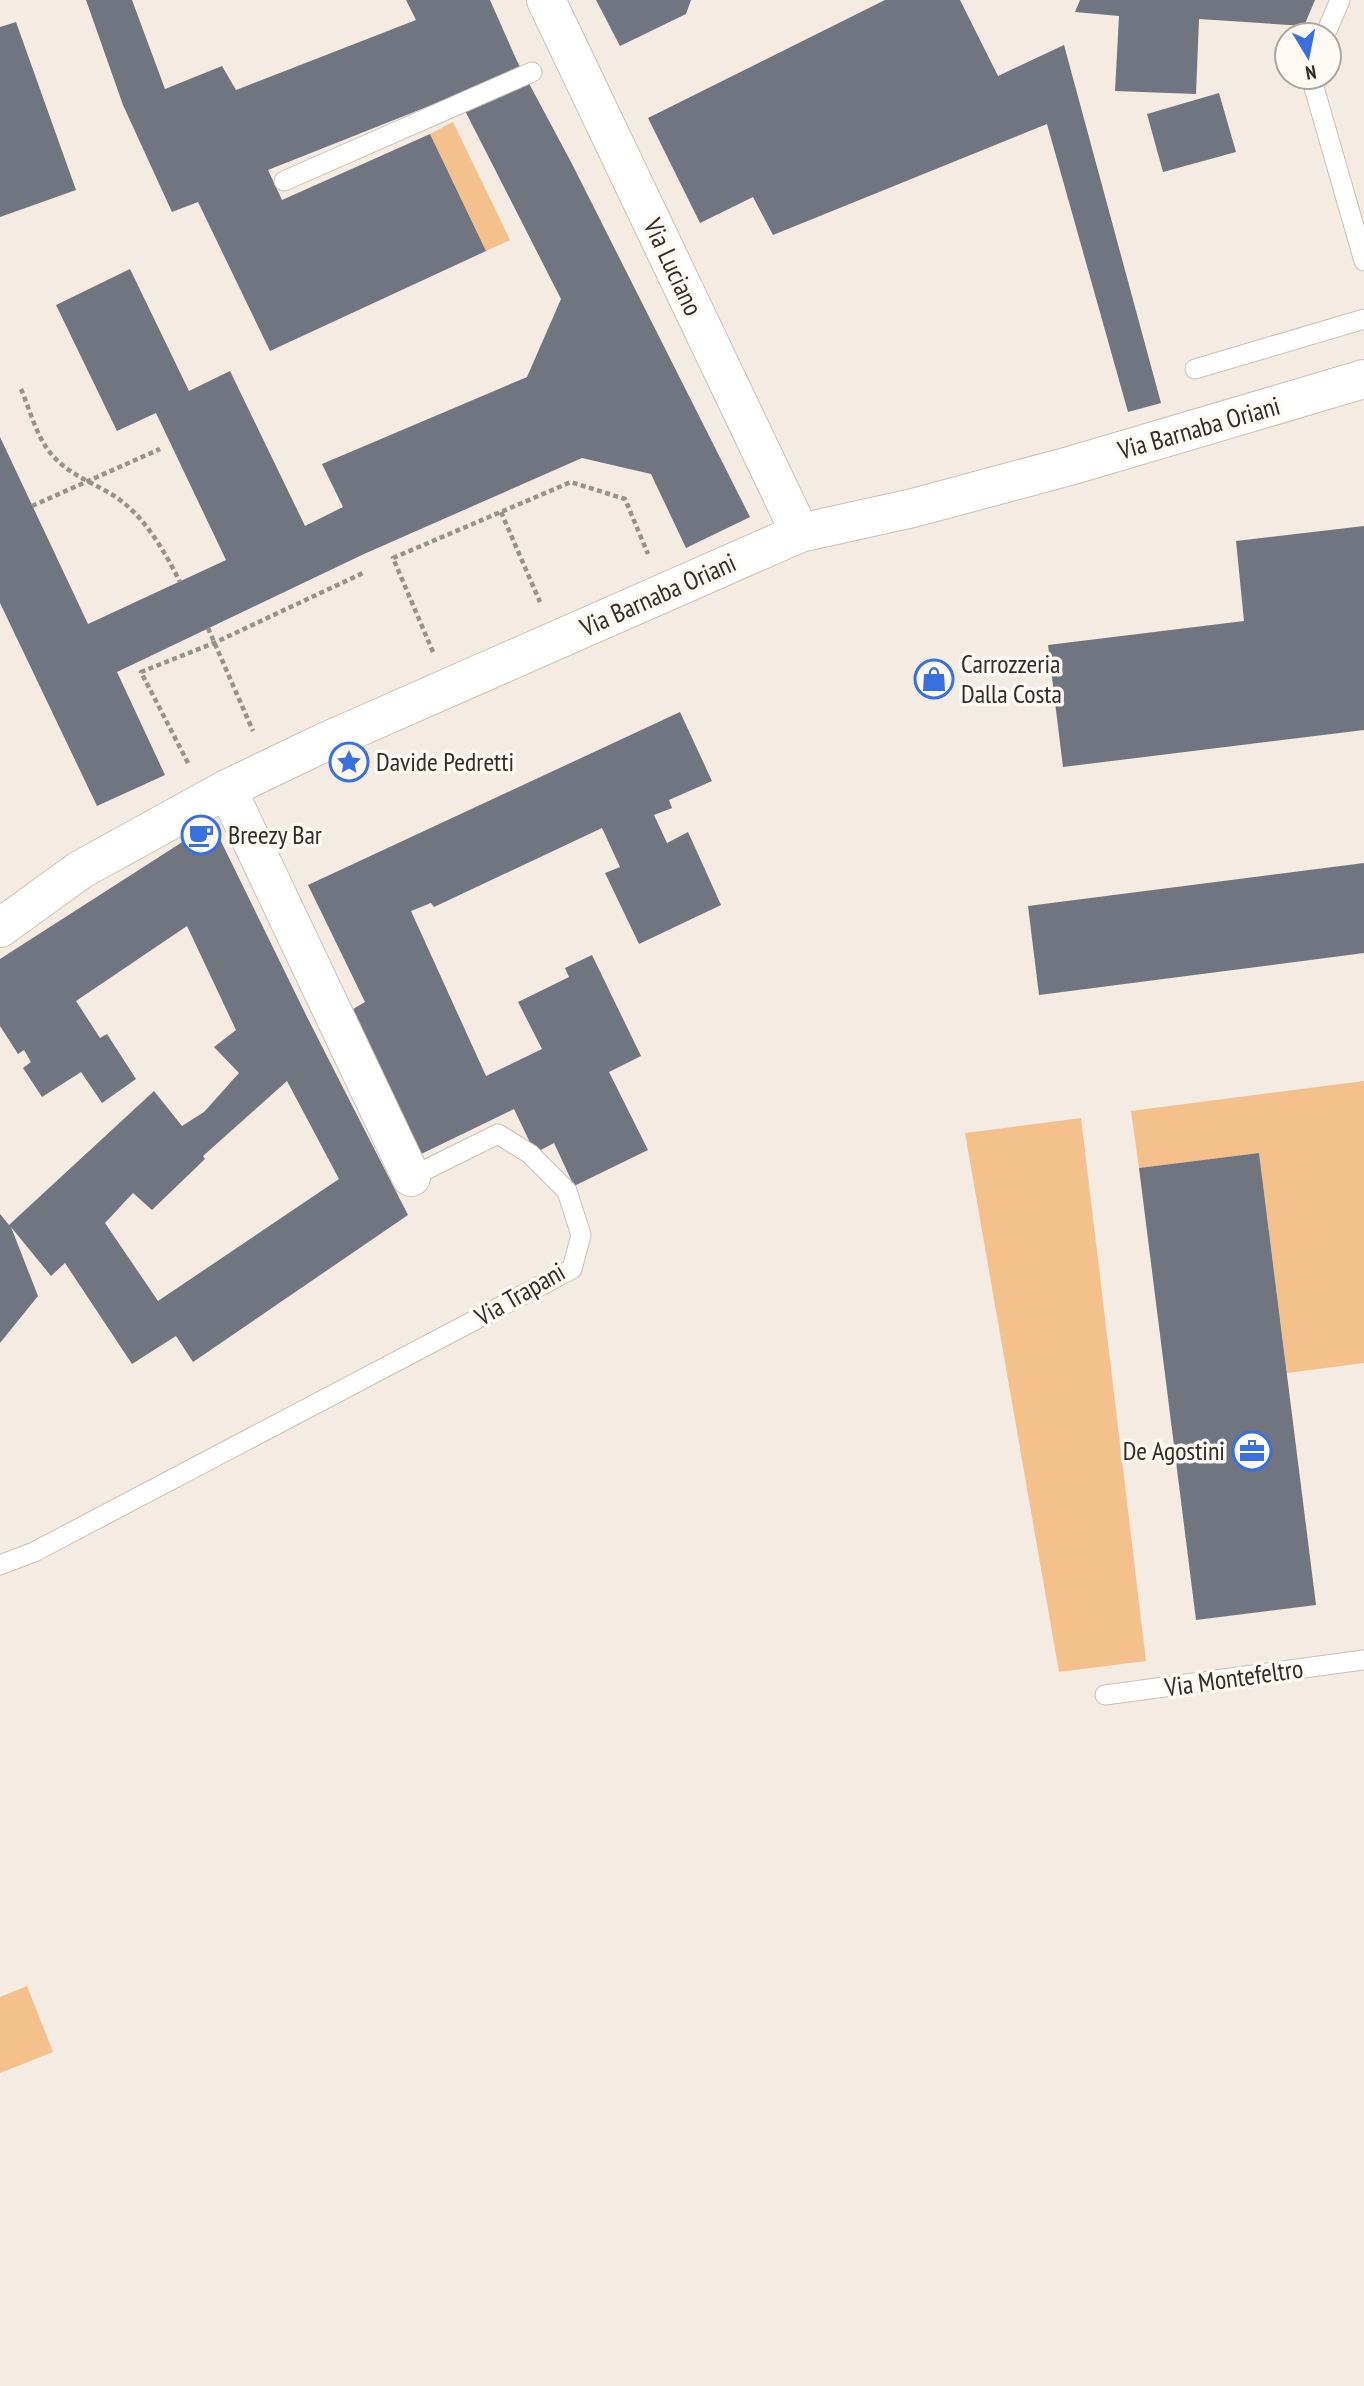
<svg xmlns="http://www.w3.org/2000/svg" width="1364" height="2386" font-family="'PT Sans Narrow',sans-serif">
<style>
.green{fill:#f4c18c}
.building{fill:#70757f;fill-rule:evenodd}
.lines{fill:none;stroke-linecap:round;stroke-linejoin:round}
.lane-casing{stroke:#cac1b8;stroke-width:21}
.street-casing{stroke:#cac1b8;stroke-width:40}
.path{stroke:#98928b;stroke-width:4.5;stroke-dasharray:5 3.5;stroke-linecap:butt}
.lane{stroke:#fff;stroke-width:19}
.street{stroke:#fff;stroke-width:38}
.labels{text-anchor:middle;stroke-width:7;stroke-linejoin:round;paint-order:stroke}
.street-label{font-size:26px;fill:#312d29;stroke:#fff9f3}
.poi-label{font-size:26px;fill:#312d29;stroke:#fff9f3;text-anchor:start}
</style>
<rect width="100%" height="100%" fill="#f4ebe2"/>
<g class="green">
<polygon points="453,122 510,240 486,251 430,134"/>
<polygon points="1364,1081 1364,1363 1287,1373 1259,1153 1139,1168 1131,1111"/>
<polygon points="1081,1118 1146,1661 1059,1672 965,1133"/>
<polygon points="27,1986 53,2052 0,2073 0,1997"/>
</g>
<g class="building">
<polygon points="86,0 132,0 165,89 222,66 236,90 416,20 406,0 490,0 517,61 571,162 750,517 686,548 651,474 582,458 364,554 117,672 165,775 97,806 0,603 0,437 88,624 226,560 156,413 117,431 56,305 130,269 189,391 230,371 305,526 343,507 322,464 527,377 561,299 457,95 268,170 282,200 430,134 486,251 270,351 198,202 172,212 123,105"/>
<polygon points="596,0 691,0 686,14 620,46"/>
<polygon points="885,0 960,0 998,76 1064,45 1161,403 1128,412 1047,124 773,235 753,197 700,223 648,118"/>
<polygon points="1080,0 1315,0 1304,26 1199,19 1196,94 1115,91 1119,16 1075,12"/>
<polygon points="16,22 76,190 0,217 0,27"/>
<polygon points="1219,93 1236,152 1163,172 1147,114"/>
<polygon points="1364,526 1364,730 1063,767 1048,645 1244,621 1236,541"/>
<polygon points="680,712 712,781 669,800 672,808 654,815 667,843 688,832 721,905 639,944 605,873 620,867 602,828 434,907 431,903 411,911 486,1076 542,1049 518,1002 569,977 565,968 592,955 641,1056 609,1072 648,1150 574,1186 554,1143 535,1153 514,1109 417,1156 348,1012 365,1002 308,885"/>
<path d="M 212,823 L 307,1017 L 408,1215 L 193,1362 L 176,1336 L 132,1364 L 65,1263 L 51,1276 L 11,1227 L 38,1296 L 0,1343 L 0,1214 L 9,1225 L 154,1091 L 182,1126 L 204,1112 L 239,1073 L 214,1047 L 236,1030 L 187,926 L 76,1001 L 100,1038 L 107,1034 L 136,1079 L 102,1103 L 81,1072 L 42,1097 L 23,1068 L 31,1062 L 24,1050 L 18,1054 L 0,1026 L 0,959 ZM 287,1081 L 339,1179 L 158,1301 L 105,1223 L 133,1193 L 152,1210 L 205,1159 L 203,1156 Z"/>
<polygon points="1364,863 1364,953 1039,995 1028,906"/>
<polygon points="1259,1153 1316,1605 1196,1620 1139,1168"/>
</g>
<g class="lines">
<defs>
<g id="lane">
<polyline points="1325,35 1340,0"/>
<polyline points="1311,77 1364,261"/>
<polyline points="284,181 532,72"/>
<polyline points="1195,369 1364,319"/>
<polyline points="0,1565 34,1552 572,1269 581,1235 567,1191 530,1154 498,1134 411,1177"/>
<polyline points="1105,1695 1364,1660"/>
</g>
<g id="street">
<polyline points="546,0 800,533"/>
<polyline points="227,789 411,1177"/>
<polyline points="0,928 80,870 227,789 325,742 800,533 913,508 1073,465 1364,379"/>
</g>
</defs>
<use href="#lane" class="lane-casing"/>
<use href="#street" class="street-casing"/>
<g class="path">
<path d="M 21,389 C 30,410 37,439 53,456 C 69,474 91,482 111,494 C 142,512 164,550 180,582"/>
<polyline points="32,506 160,449"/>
<polyline points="501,512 540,602"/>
<polyline points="208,628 253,731"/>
<polyline points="433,652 393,558 571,482 625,499 648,554"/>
<polyline points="188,763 141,672 214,643 363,573"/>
</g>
<use href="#lane" class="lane"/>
<use href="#street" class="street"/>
</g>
<defs>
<symbol id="shop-ring" viewBox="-11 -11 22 22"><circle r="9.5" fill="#fff9f3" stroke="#3970df" stroke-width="1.5"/><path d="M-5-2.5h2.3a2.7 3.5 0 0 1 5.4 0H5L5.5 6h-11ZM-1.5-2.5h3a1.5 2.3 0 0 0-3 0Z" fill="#3970df"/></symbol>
<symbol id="sight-ring" viewBox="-11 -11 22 22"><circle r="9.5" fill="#fff9f3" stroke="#3970df" stroke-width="1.5"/><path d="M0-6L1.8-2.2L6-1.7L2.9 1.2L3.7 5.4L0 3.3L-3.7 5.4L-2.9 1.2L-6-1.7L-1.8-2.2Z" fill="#3970df"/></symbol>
<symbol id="cafe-ring" viewBox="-11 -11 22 22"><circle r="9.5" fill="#fff9f3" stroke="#3970df" stroke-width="1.5"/><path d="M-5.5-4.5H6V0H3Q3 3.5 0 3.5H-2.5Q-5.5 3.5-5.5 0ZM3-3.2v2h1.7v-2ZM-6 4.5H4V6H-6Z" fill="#3970df"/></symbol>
<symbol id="office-ring" viewBox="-11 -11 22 22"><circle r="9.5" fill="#fff9f3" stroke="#3970df" stroke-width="1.5"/><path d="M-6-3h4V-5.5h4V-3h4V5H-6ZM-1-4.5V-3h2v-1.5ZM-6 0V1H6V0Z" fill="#3970df"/></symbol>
</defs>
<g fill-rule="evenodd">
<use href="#shop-ring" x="912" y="657" width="44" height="44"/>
<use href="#sight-ring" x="327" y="740" width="44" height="44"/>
<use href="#cafe-ring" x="179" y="813" width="44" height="44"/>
<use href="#office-ring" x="1230" y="1429" width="44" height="44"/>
</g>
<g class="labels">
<g class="street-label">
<text transform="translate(673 267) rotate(65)" y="9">Via Luciano</text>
<text transform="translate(1199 428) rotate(-16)" y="9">Via Barnaba Oriani</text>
<text transform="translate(658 595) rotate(-24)" y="9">Via Barnaba Oriani</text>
<text transform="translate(520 1294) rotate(-30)" y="9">Via Trapani</text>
<text transform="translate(1234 1678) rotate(-8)" y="9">Via Montefeltro</text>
</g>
<g class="poi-label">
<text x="961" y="673">Carrozzeria<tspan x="961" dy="30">Dalla Costa</tspan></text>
<text x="376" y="771">Davide Pedretti</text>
<text x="228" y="844">Breezy Bar</text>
<text x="1225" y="1460" text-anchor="end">De Agostini</text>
</g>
</g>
<g transform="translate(1308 56) rotate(170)"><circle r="33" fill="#fff9f3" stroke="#ada7a2" stroke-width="2"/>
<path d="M0-5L12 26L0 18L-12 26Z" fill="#3970df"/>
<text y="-10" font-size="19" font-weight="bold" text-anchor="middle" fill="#312d29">N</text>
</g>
</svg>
